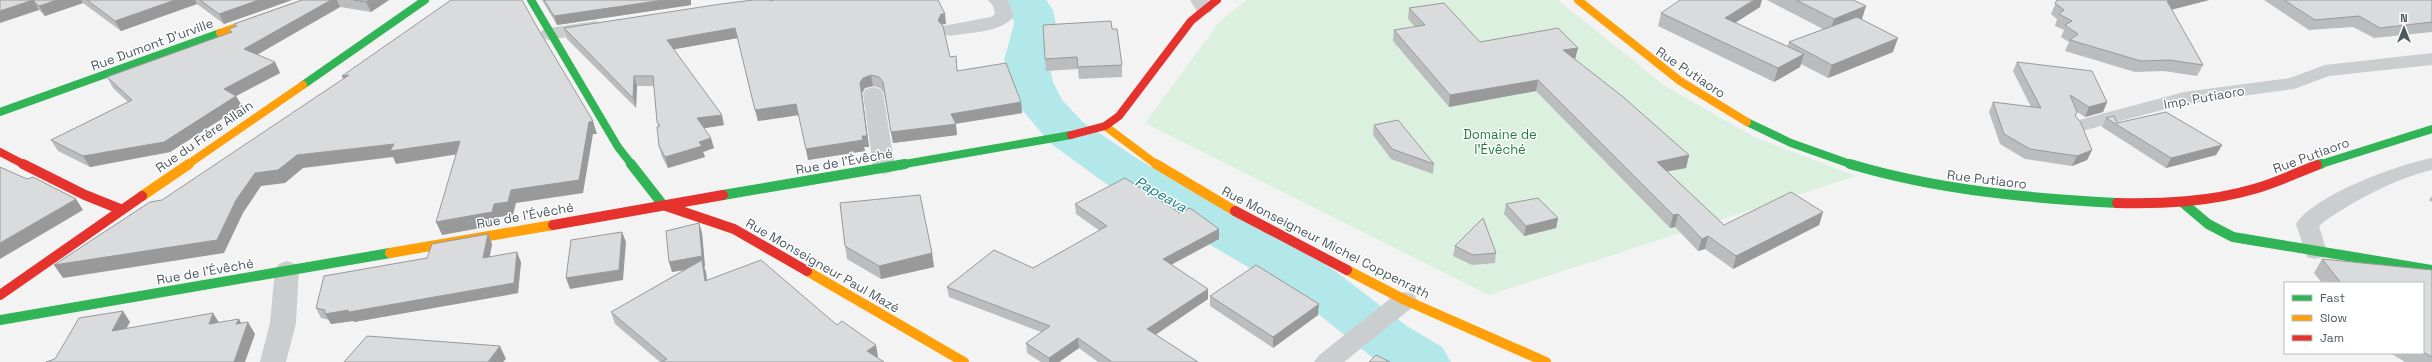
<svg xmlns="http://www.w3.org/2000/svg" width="2432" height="362" font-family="'Space Grotesk',sans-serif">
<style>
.green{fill:#dbf0df}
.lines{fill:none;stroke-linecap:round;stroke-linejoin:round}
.river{fill:#b3e8ea;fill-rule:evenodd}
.street{fill:#cbcece;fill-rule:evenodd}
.fast-far1{stroke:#30b455;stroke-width:8}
.fast{stroke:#30b455;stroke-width:10}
.slow-far1{stroke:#ff9f0a;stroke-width:8}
.slow{stroke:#ff9f0a;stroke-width:10}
.jam-far1{stroke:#e5322d;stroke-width:8}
.jam{stroke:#e5322d;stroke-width:10}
.wall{fill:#bbbcbd}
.shaded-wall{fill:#99999a}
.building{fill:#dadbdc;stroke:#99999a}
.labels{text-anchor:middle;stroke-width:3;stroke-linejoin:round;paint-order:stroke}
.street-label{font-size:13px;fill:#4b595f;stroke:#fff}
.park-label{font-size:13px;fill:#1f7d3f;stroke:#fff}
.water-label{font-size:14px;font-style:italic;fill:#178287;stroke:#fff}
</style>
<rect width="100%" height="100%" fill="#f4f3f3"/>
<polygon class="green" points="1247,0 1558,0 1665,86 1756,138 1856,176 1489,295 1145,123 1220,21"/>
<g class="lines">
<polygon class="river" points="1004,0 1046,0 1053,10 1056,24 1048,60 1053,82 1062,100 1084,123 1141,161 1330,267 1407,326 1442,347 1451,362 1378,362 1292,293 1105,183 1050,143 1018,105 1009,82 1004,60 1014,24 1012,11"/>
<g class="street">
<path d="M 988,0 L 1008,0 L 1014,16 C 1002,33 969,32 950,36 L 943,34 L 941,30 L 943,26 L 991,17 L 995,14 L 993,6 Z"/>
<polygon points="1190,0 1208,0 1213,9 1210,13 1198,13"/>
<polygon points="595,21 602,23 604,27 602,31 549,40 542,38 540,34 542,30 549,28"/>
<polygon points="2432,53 2432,65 2329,76 2294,89 2185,104 2082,131 2075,129 2072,125 2075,121 2184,92 2290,78 2325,65"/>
<polygon points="873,87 880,89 883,93 895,167 892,172 884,174 876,172 873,167 863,93 866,89"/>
<path d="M 2432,158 L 2432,170 C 2394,179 2358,199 2326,220 L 2319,226 L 2327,252 L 2323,257 L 2315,259 L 2307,257 L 2296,224 C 2316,194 2397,165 2432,158 Z"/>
<polygon points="287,261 295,264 299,269 296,323 286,362 260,362 270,323 275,269 279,264"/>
<polygon points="1405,292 1414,294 1417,300 1414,306 1344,362 1314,362 1318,356 1396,294"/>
</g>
<g class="fast-far1">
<polyline points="531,0 618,147 632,165"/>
<polyline points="303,85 425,0"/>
<polyline points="0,112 220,33"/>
<polyline points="1747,122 1791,143 1853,165"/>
<polyline points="899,165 1071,135"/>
<polyline points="2318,165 2432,129"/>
</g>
<g class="fast">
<polyline points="631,164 663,205"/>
<path d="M 1850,164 C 1937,190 2026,198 2117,203"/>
<polyline points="2317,165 2321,164"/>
<polyline points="723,195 905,164"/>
<polyline points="2182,202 2208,224 2233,237 2432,270"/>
<polyline points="0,320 390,253"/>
</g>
<g class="slow-far1">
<polyline points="1578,0 1680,81 1747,122"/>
<polyline points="220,33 313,0"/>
<polyline points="1105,126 1157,165"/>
<polyline points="187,165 303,85"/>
</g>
<g class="slow">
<polyline points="1156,164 1235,211"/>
<polyline points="142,196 189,164"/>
<polyline points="390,253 553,225"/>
<polyline points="1347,270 1405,300 1546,362"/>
<polyline points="807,271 964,362"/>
</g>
<g class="jam-far1">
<polyline points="1071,135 1105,126 1119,116 1191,21 1217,0"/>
<polyline points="0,152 25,165"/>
</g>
<g class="jam">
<polyline points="23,164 85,195 120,209"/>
<path d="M 2117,203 C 2163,204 2209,202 2254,189 C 2276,183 2296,173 2317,165"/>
<polyline points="666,206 734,229 807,271"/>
<polyline points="1235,211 1347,270"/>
<polyline points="553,225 723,195"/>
<polyline points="0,295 142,196"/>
</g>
</g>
<g class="wall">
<polygon points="0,0 292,0 224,24 197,4 121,31 83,3 45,16 39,10"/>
<polygon points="302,0 389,0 371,12 340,7 257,55 275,62 280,73 236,96 242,106 170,152 90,167 58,151 51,140 128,102 113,88 107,77 231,33 229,29 235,27 234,24"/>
<polygon points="542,0 691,0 691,5 557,25"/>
<polygon points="1767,0 1853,0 1861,20 1893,52 1828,78 1801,64 1800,67 1774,82 1658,26 1661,13 1760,7 1735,23 1787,46 1789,42 1823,29"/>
<polygon points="2057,0 2209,0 2171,10 2203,65 2197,76 2164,71 2135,72 2065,51 2069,42 2061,37 2064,30 2055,26 2057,19 2051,14"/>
<polygon points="2264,0 2432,0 2432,32 2374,38 2353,27 2309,30"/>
<polygon points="770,1 946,24 942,25 950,57 958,71 1021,102 1022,113 955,124 957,135 893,143 884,93 880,88 873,86 865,88 862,93 869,147 864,147 865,151 808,160 799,115 758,121 738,38 674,49 724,125 704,128 714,148 703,152 705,157 668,168 662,157 659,146 658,127 657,122 654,86 637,86 636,108 567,39 564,28"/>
<polygon points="1409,8 1480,42 1578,48 1575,59 1575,60 1689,155 1686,168 1667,171 1724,225 1823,212 1819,225 1733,269 1705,249 1698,251 1675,227 1670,228 1536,91 1449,107 1393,41 1394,30 1415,27 1408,19"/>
<polygon points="1112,29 1122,65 1122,77 1079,79 1078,69 1046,71 1045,59"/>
<polygon points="2017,62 2107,102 2103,112 2085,117 2077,112 2075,116 2092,150 2087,160 2072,166 2025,159 2000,144 1989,112 1993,102 2031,107 2013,71"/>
<polygon points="2106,118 2117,123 2222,145 2216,155 2166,168 2102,127"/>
<polygon points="1374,125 1434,164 1433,174 1391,159 1373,135"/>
<polygon points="2432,196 2432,202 2429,200"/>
<polygon points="1075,204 1219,239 1171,265 1208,299 1155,334 1198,362 1098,362 1079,348 1059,362 1041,362 1027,353 1026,343 1041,332 949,297 947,287 1033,268 1100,231 1076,214"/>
<polygon points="1506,204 1558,218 1556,228 1524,236 1504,214"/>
<polygon points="699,223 702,233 705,267 704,267 706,272 707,280 837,325 878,357 878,358 884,362 660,362 615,324 611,312 684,270 672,272 669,262"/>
<polygon points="488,234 492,244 490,256 521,262 518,293 354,322 353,321 331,324 329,320 321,318 316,308 427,258"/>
<polygon points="845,246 932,253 934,267 881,279 847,259"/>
<polygon points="1455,246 1496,253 1495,263 1472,265 1453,256"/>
<polygon points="2322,259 2432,270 2432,362 2405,362 2390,353 2423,353 2423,283 2322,283 2314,273"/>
<polygon points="1210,296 1318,315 1273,348 1210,306"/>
</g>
<g class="shaded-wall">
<polygon points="33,0 39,10 0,23 0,11"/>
<polygon points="57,0 81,0 83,3 45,16 39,6"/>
<polygon points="175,0 195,0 197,4 121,31 115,21"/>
<polygon points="259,0 292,0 224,24 219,14"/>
<polygon points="331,0 337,0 340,7 249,59 244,49"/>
<polygon points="369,0 389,0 371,12 366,2"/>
<polygon points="664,0 691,0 691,5 557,25 554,16"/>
<polygon points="1754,0 1762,0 1760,7 1722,31 1725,18"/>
<polygon points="2172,0 2209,0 2162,12 2167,1"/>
<polygon points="1866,6 1862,19 1830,32 1834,19"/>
<polygon points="941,14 945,14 946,24 942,24 938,21"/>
<polygon points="735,28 738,38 670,50 667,40"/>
<polygon points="1898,38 1893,52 1828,78 1832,65"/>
<polygon points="1578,48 1575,59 1561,62 1563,50"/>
<polygon points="1804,54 1800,67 1774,82 1778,68"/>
<polygon points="275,62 280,73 236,96 242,106 170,152 90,167 83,156 224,89"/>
<polygon points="349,75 347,88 342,76"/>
<polygon points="871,75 873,86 865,88 862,93 869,147 864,147 865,151 808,160 806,149 862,136 860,83 863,78"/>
<polygon points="634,76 637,86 636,108 633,98"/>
<polygon points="1538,80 1536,91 1449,107 1450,95"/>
<polygon points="1021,102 1022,113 953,124 951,114"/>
<polygon points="2107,102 2103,112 2085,117 2089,107"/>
<polygon points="796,104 799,115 758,121 755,110"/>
<polygon points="722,115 724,125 700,129 697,118"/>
<polygon points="593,121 597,134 593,134 583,193 516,203 513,215 499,217 497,225 442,235 436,222 494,204 589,122"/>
<polygon points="956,124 957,135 893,143 891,132"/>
<polygon points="711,138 714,148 703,152 705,157 668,168 665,157 699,142"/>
<polygon points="460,141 465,153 396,164 393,157 303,168 285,183 261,186 243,213 224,253 63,278 54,265 236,200 255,173 297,155 394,144"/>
<polygon points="2222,145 2216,155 2166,168 2171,158"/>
<polygon points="2092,150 2087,160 2072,166 2077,156"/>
<polygon points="1689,155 1686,168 1654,174 1657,162"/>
<polygon points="76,199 83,210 0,259 0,243"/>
<polygon points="1823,212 1819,225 1733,269 1736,256"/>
<polygon points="1678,214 1675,227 1670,228 1673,215"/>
<polygon points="1558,218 1556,228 1524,236 1526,226"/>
<polygon points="699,223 702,233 705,267 704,267 706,272 708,293 705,281 703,267 672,272 669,262"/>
<polygon points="1219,229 1219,239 1163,269 1163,259"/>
<polygon points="622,232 626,242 623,280 570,289 566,278"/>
<polygon points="488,234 492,244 487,268 483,258"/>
<polygon points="1708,236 1705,249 1698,251 1702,239"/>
<polygon points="517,252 521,262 518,293 354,322 353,321 331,324 325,314"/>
<polygon points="932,253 934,267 881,279 879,266"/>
<polygon points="1208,289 1208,299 1148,340 1147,329"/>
<polygon points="1319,304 1318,315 1273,348 1273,337"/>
<polygon points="123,311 130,322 119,342 112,331"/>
<polygon points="213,313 220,324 209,324"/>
<polygon points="239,319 245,330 236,324"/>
<polygon points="248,322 255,334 245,362 234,362"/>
<polygon points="1078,338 1079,348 1059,362 1049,362 1049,358"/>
<polygon points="876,345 878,357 872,362 867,351"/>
<polygon points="500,346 506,359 503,362 488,362"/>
</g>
<g class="building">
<polygon points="0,0 33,0 0,11"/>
<polygon points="33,0 57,0 39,6"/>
<polygon points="87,0 175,0 115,21"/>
<polygon points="200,0 259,0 219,14"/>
<polygon points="302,0 331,0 244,49 275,62 224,89 236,96 164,142 83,156 51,140 132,100 107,77 232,32 229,29 237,26 234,24"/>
<polygon points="354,0 369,0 366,2"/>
<polygon points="451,0 522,0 537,27 593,121 589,122 579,180 511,190 508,202 494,204 492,212 436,222 460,141 390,151 394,144 297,155 278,170 255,173 236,200 217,240 54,265 150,202 162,200 349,75 342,76"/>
<polygon points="544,0 664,0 554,16"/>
<polygon points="753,0 770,0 770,1 774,0 938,0 945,14 941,14 938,21 943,26 950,57 956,56 957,71 1006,63 1021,102 951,114 956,124 891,132 883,82 879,77 871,75 863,78 860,83 867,136 862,136 863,140 806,149 796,104 755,110 735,28 667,40 722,115 697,118 711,138 699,142 702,146 665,157 659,146 657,127 660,126 657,122 653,76 634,76 633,98 564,28 721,4"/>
<polygon points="1680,0 1754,0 1725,18 1804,54 1778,68 1661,13"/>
<polygon points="1796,0 1853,0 1866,6 1834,19"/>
<polygon points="2057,0 2172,0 2167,1 2203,65 2169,60 2141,61 2070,40 2078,34 2065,25 2072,21 2059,14 2064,10 2055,3"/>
<polygon points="2284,0 2432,0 2432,22 2380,28 2359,16 2315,20"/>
<polygon points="1444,3 1480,42 1558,28 1578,48 1563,50 1622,96 1689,155 1657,162 1724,225 1791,192 1823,212 1736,256 1708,236 1702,239 1678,214 1673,215 1538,80 1450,95 1394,30 1425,25 1409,8"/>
<polygon points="1857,17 1898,38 1832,65 1789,42"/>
<polygon points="1111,21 1112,29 1117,29 1122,65 1078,67 1077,57 1045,59 1043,25"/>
<polygon points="2017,62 2092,71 2107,102 2089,107 2070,95 2077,112 2075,116 2080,121 2092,150 2077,156 2030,149 2004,134 1993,102 2041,108"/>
<polygon points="2166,112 2222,145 2171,158 2106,118 2114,116 2117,123"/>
<polygon points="1398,120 1434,164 1392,149 1374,125"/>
<polygon points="0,167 27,179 33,177 76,199 0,243"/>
<polygon points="1125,178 1180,213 1190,208 1219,229 1163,259 1208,289 1147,329 1198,362 1112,362 1078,338 1049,358 1026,343 1050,326 947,287 994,250 1033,268 1107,226 1075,204"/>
<polygon points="920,195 932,253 879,266 845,246 840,203"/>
<polygon points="1538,198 1558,218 1526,226 1506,204"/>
<polygon points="1483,218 1496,253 1473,255 1455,246"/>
<polygon points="699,223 702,256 669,262 666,231"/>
<polygon points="622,232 619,270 566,278 571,240"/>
<polygon points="488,234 483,258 517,252 514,283 349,312 348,310 325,314 325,310 316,308 324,276 427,258 432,244"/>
<polygon points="2322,259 2432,270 2432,357 2423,352 2423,283 2341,283"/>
<polygon points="702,260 705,281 761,260 837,325 842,321 876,345 867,351 884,362 661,362 667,359 611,312"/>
<polygon points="1256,265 1319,304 1273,337 1210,296"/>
<polygon points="123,311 112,331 213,313 209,324 239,319 236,324 248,322 234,362 46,362 55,359 79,318"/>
<polygon points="367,336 500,346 488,362 344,362"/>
<polygon points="1376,355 1390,362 1369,362"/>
</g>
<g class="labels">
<g class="street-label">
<text transform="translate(152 44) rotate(-20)" y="5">Rue Dumont D'urville</text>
<text transform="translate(1691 72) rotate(34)" y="5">Rue Putiaoro</text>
<text transform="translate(2204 97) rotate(-10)" y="5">Imp. Putiaoro</text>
<text transform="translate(204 136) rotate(-35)" y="5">Rue du Frère Allain</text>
<text transform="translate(2311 155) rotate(-20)" y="5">Rue Putiaoro</text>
<text transform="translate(844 161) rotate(-10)" y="5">Rue de l'Évêché</text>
<text transform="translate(1987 179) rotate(7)" y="5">Rue Putiaoro</text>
<text transform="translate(525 215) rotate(-10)" y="5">Rue de l'Évêché</text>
<text transform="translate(1326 242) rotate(27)" y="5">Rue Monseigneur Michel Coppenrath</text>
<text transform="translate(823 265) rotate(30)" y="5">Rue Monseigneur Paul Mazé</text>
<text transform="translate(205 271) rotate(-10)" y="5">Rue de l'Évêché</text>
</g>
<g class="park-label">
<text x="1500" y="139">Domaine de<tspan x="1500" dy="15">l'Évêché</tspan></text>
</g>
<g class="water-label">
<text transform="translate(1161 194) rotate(30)" y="5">Papeava</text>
</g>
</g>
<rect x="2284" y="282" width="140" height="72" fill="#ffffff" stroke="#b7bdbf"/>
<rect x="2292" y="295" width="20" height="6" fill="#30b455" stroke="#b7bdbf"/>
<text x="2320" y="302" font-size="12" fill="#4b595f">Fast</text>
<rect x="2292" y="315" width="20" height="6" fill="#ff9f0a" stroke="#b7bdbf"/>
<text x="2320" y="322" font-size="12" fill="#4b595f">Slow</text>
<rect x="2292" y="335" width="20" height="6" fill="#e5322d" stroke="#b7bdbf"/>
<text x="2320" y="342" font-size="12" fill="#4b595f">Jam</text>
<g transform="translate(2404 28)" stroke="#ffffff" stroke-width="3" paint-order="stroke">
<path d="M0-3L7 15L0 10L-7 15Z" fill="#4b595f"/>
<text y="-6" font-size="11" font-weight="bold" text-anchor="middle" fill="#4b595f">N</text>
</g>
</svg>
